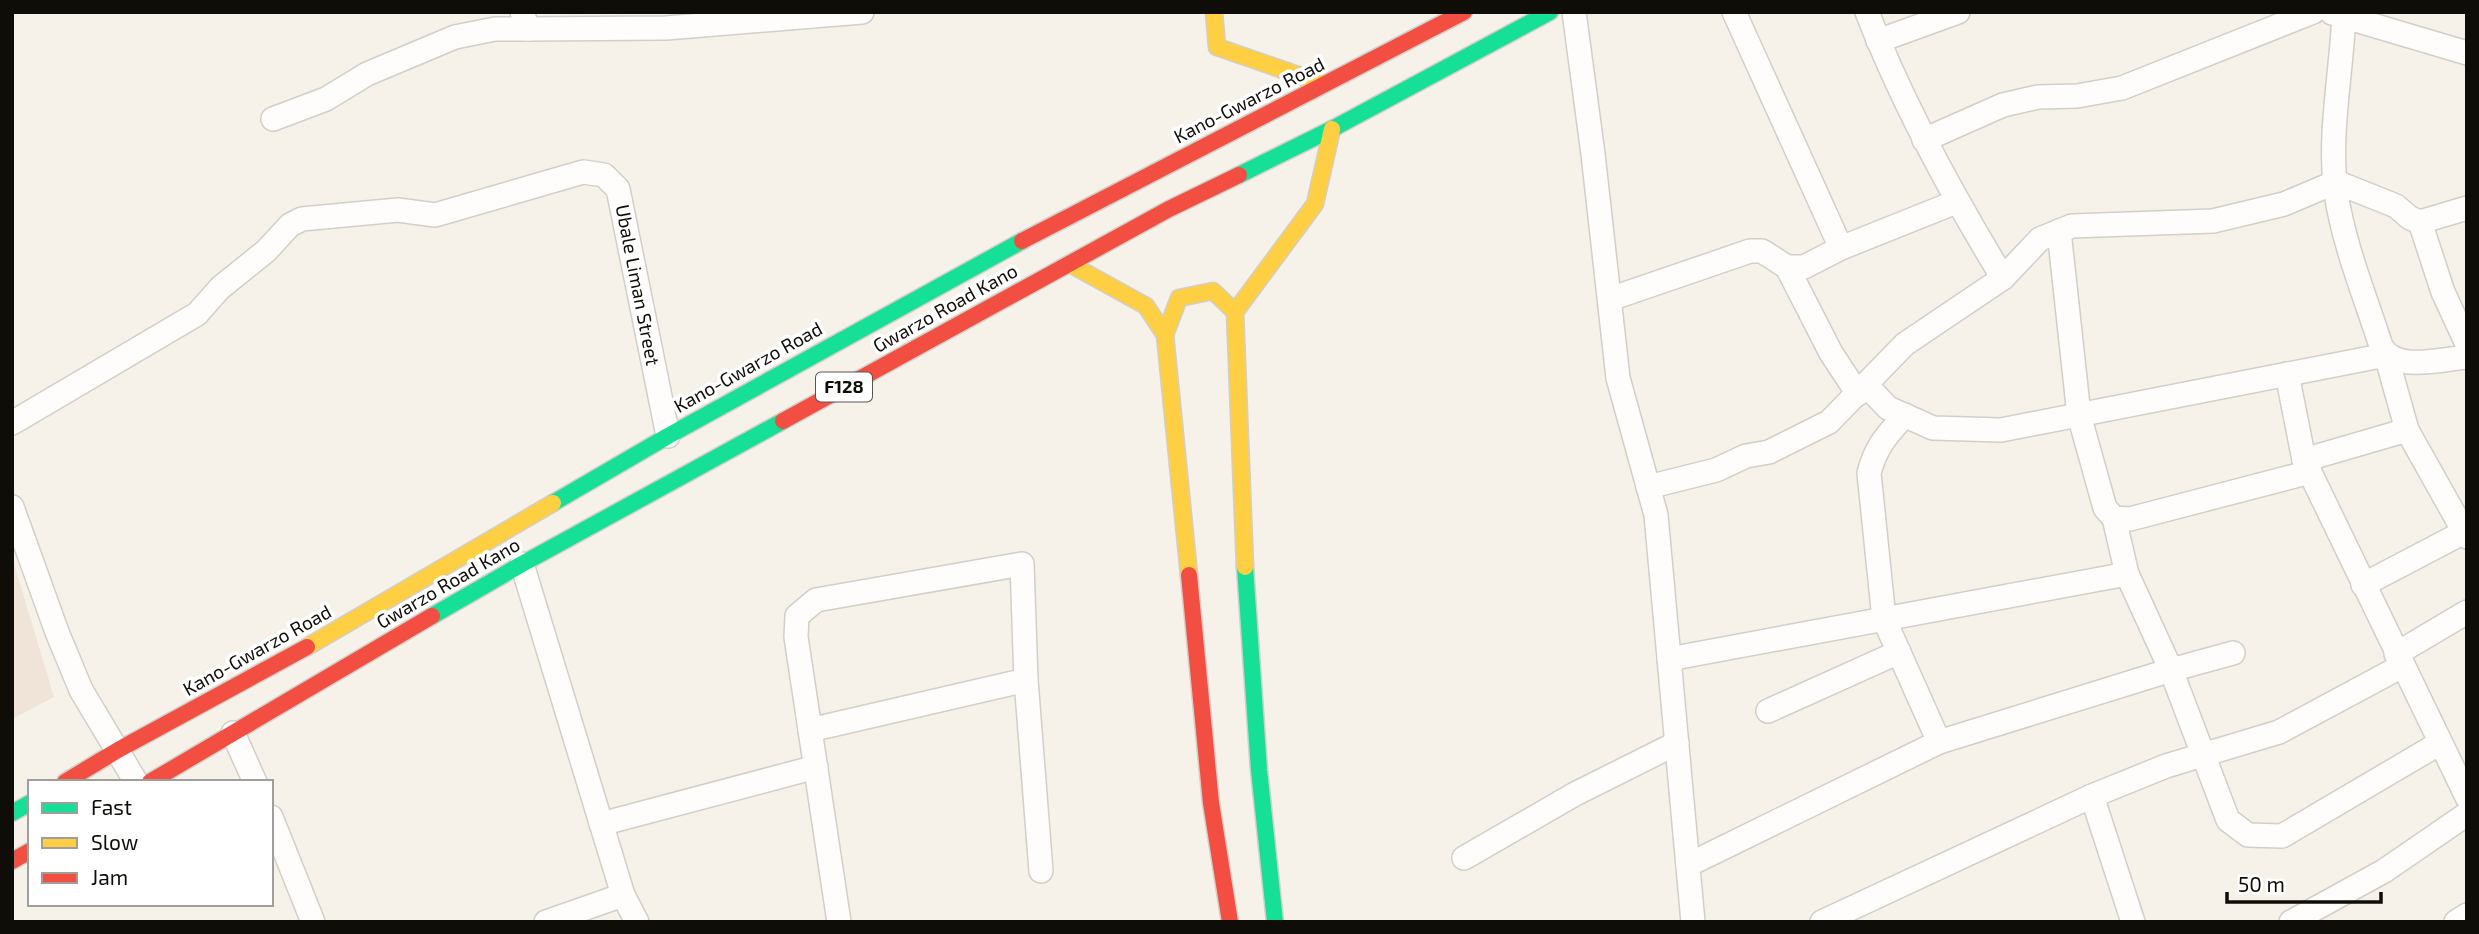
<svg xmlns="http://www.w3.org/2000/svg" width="2479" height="934" font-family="'Exo 2',sans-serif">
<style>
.education{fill:#f0e3d7}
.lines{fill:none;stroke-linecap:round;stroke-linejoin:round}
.street-casing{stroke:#d2cfc9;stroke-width:26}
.fast-casing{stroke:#d2cfc9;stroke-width:19}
.slow-casing{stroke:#d2cfc9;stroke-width:19}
.jam-casing{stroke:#d2cfc9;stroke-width:19}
.street{stroke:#fefdfc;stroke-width:23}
.fast{stroke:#16e098;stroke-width:16}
.slow{stroke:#ffcf43;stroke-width:16}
.jam{stroke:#f24e42;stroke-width:16}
.labels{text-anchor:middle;stroke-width:7;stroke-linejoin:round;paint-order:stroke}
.shield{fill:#fff;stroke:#575652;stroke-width:2}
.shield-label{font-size:18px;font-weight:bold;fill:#0f0d08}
.street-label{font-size:19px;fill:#0f0d08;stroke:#fff}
</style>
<rect width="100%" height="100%" fill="#f6f2ea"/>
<polygon class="education" points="12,557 54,697 12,719"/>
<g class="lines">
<defs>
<g id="street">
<polyline points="522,12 528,29 666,28 862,12"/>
<polyline points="1574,12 1593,154 1618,378 1656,515 1693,922"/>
<polyline points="1734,12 1841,248"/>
<path d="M 1867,12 C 1903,105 1951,193 2003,278"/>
<path d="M 2344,12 C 2342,72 2328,133 2336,193 C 2344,246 2365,296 2381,346 C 2395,373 2442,359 2467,357"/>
<polyline points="2332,13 2467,53"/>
<polyline points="1878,41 1958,12"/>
<polyline points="273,119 326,99 367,74 455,37 495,29 528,29"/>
<polyline points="1924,140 2003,105 2038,97 2077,96 2122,88 2313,12"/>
<polyline points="2420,222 2443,292 2467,344"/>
<polyline points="2059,231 2079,415 2105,508 2114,518 2130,519 2310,472"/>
<polyline points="1787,267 1831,353 1858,394"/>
<polyline points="1610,299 1750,251 1762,251 1787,267 1804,267 1841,248 1956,202"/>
<polyline points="2287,374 2304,460 2467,797"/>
<polyline points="1867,386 1888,408 1933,428 2001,430 2386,355 2407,430 2467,537"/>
<path d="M 1905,415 C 1887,435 1876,446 1869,473 L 1884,619 L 1939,742"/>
<polyline points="12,423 197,314 220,288 266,251 290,225 302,219 398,210 435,215 583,172 604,175 618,189 668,436"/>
<polyline points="2304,460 2407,430"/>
<polyline points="1648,487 1716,470 1746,456 1769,452 1829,422 1905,344 2003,278 2040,239 2072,226 2213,221 2284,204 2336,182 2396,206 2410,218 2420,222 2467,208"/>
<polyline points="12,507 57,632 81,690 136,782"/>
<polyline points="2114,518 2127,574 2171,670 2228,820 2248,835 2282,836 2440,743"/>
<polyline points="522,564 623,895 637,922"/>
<polyline points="2363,585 2464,532"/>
<polyline points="2396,654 2467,612"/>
<polyline points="1669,659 2127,574"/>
<polyline points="1768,711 1899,652"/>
<polyline points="810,730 1026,680"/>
<polyline points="233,733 255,782"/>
<polyline points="2092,796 2133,922"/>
<polyline points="271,817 313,922"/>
<polyline points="601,824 816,767"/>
<polyline points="1464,858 1575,794 1677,743"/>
<polyline points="1688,865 1939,742 2171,670 2233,653"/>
<polyline points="546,922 623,895"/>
<polyline points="839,922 796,637 797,616 816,600 1022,564 1026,680 1041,871"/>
<polyline points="1822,922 2092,796 2166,766 2279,732 2402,666"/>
<polyline points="2291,922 2384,871 2467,814"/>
<polyline points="2456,922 2467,915"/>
</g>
<g id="fast">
<polyline points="1239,175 1332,129 1550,12"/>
<polyline points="553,503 668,436 1022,241"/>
<polyline points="1245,567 1259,770 1275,922"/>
<polyline points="432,616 522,564 783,421"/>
<polyline points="12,813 30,803"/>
</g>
<g id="slow">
<polyline points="1214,12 1217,47 1324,84"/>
<polyline points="1070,264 1146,306 1165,335 1189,575"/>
<polyline points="1165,335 1179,298 1213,291 1235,312"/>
<polyline points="1245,567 1235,312 1315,204 1332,129"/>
<polyline points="307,647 553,503"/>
</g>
<g id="jam">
<polyline points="1022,241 1464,12"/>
<polyline points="783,421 1169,209 1239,175"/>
<polyline points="1189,575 1211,803 1230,922"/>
<polyline points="65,782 118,750 307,647"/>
<polyline points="150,782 432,616"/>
<polyline points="12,861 30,851"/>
</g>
</defs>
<use href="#street" class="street-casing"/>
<use href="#fast" class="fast-casing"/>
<use href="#slow" class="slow-casing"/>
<use href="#jam" class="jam-casing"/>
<use href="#street" class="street"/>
<use href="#fast" class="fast"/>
<use href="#slow" class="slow"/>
<use href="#jam" class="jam"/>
</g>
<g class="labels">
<rect class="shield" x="816" y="372.5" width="56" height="29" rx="5"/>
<g class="shield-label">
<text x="844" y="393">F128</text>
</g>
<g class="street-label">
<text transform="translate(1249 100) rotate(-27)" y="7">Kano-Gwarzo Road</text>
<text transform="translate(638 285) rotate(79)" y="7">Ubale Liman Street</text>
<text transform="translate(945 308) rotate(-29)" y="7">Gwarzo Road Kano</text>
<text transform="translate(748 367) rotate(-29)" y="7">Kano-Gwarzo Road</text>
<text transform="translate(448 583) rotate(-30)" y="7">Gwarzo Road Kano</text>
<text transform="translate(257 650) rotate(-29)" y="7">Kano-Gwarzo Road</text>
</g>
</g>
<rect width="2479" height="934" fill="none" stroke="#0f0d08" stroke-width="28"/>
<rect x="28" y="780" width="245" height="126" fill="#ffffff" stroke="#9f9e9c" stroke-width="2"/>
<rect x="42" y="803" width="35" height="10" fill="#16e098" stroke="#9f9e9c" stroke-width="2"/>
<text x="91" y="815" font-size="21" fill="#0f0d08">Fast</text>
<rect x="42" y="838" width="35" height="10" fill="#ffcf43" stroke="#9f9e9c" stroke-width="2"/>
<text x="91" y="850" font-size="21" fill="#0f0d08">Slow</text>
<rect x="42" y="873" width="35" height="10" fill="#f24e42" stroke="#9f9e9c" stroke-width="2"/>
<text x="91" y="885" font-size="21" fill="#0f0d08">Jam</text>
<path d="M2227 892v10h154v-10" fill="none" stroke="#0f0d08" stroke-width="3.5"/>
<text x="2238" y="892" font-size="21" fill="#0f0d08" stroke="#ffffff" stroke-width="5" paint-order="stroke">50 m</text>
</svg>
